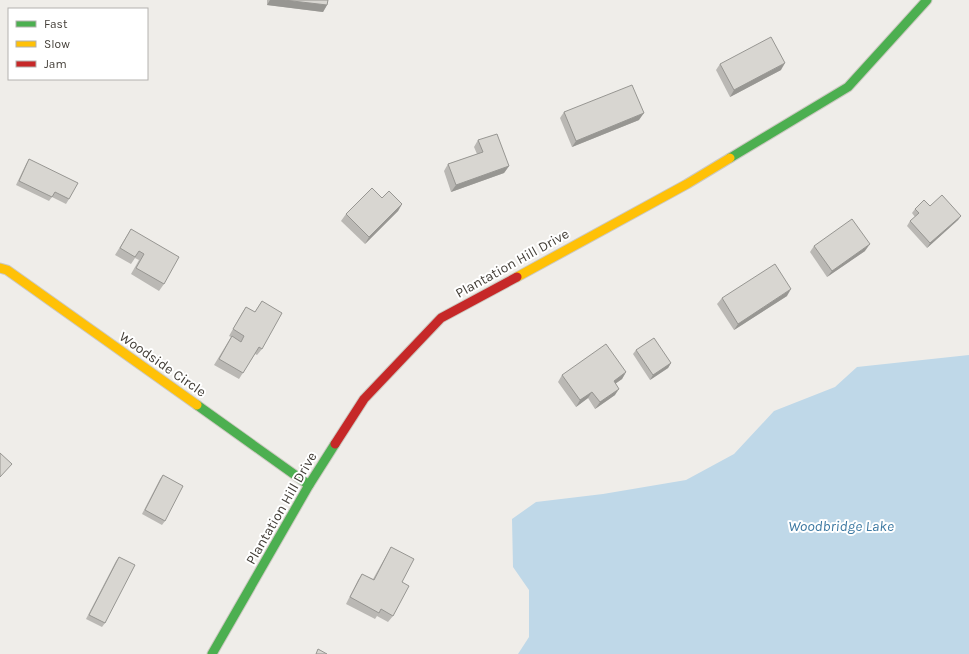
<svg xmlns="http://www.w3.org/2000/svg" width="969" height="654" font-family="Karla,sans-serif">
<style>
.water{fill:#bfd8e8}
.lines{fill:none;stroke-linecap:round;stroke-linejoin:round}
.fast-casing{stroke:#ccc9c1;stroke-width:11}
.slow-casing{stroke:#ccc9c1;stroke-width:11}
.jam-casing{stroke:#ccc9c1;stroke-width:11}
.fast{stroke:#4caf50;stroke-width:9}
.slow{stroke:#ffc107;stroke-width:9}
.jam{stroke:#c62828;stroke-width:9}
.wall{fill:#bab8b4}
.shaded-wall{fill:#979692}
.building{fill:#d8d6d1;stroke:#979692}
.labels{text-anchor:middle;stroke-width:4;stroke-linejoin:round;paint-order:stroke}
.street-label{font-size:14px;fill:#433e37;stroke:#fff}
.water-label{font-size:15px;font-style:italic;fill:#3d79a2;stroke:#fff}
</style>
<rect width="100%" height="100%" fill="#efede9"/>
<polygon class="water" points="969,355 969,654 518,654 529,637 529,590 513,567 512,519 536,502 603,494 686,480 734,454 774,411 835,387 857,367"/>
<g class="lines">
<defs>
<g id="fast">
<polyline points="730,158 848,87 927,0"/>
<polyline points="197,405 309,485"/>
<polyline points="212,654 309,485 335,444"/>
</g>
<g id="slow">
<polyline points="0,268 7,270 197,405"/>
<polyline points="517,277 687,184 730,158"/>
</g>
<polyline id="jam" points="335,444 364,399 441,318 517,277"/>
</defs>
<use href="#fast" class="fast-casing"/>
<use href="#slow" class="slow-casing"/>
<use href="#jam" class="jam-casing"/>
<use href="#fast" class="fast"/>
<use href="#slow" class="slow"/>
<use href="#jam" class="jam"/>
</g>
<g class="wall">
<polygon points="267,0 328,0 327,5 323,12 267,5"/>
<polygon points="720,64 781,70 730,97 716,70"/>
<polygon points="564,112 639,120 572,147 560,118"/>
<polygon points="478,140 509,166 504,173 451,192 444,171 448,164 477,154 474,147"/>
<polygon points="29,159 69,199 66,204 52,197 49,201 16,185 26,164"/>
<polygon points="382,198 402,204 398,211 365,244 341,221 346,214"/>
<polygon points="930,206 961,216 958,220 927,248 907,226 910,221 915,217 912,213 915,209"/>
<polygon points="131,229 164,284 159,291 131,274 139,260 135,258 131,264 115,255"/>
<polygon points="814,246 865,251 827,277 810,252"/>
<polygon points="787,296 734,330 717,304 722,298"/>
<polygon points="262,301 262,349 257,355 255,354 239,379 214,365 231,337 229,336 242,313 246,307 255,312"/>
<polygon points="636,350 671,363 668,368 650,380 633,354"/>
<polygon points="626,372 622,379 615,384 615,395 595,409 588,398 576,407 558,382 562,375"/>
<polygon points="163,475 165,521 162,525 142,514 160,479"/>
<polygon points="391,547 402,582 393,616 388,622 377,616 375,619 346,604 358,580 362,574 373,579 387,554"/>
<polygon points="119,557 105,623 102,627 86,619 116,561"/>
</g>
<g class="shaded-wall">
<polygon points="270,0 284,0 327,5 323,12 267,5"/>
<polygon points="785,63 781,70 730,97 734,90"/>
<polygon points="644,113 639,120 572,147 576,141"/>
<polygon points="509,166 504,173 451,192 456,185"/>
<polygon points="402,204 398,211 365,244 369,237"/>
<polygon points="961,216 958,220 927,248 930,243"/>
<polygon points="870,244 865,251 827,277 832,271"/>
<polygon points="791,289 787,296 734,330 738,324"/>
<polygon points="671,363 668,368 650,380 653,375"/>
<polygon points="626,372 622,379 609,388 614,381"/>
<polygon points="619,389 615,395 595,409 600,402"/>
<polygon points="592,392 588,398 576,407 580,400"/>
</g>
<g class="building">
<polygon points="284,0 328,0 327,5"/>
<polygon points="771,37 785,63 734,90 720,64"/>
<polygon points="632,85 644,113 576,141 564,112"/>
<polygon points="497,134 509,166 456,185 448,164 483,152 478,140"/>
<polygon points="29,159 78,183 69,199 55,192 52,197 19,181"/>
<polygon points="372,188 382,198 389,191 402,204 369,237 346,214"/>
<polygon points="942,195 961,216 930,243 910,221 919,213 915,209 924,200 930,206"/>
<polygon points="852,219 870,244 832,271 814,246"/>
<polygon points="131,229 179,257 164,284 136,268 144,254 139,251 135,257 120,248"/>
<polygon points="775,264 791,289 738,324 722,298"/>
<polygon points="262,301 282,313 262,349 259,347 243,373 219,359 232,336 241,342 244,336 233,329 246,307 255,312"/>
<polygon points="654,338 671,363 653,375 636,350"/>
<polygon points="606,344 626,372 614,381 619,389 600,402 592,392 580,400 562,375"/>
<polygon points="0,453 12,464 0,477"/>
<polygon points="163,475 183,486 165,521 145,510"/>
<polygon points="391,547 414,559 402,582 409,586 393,616 381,609 379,613 350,597 362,574 374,580"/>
<polygon points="119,557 135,565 105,623 89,615"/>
<polygon points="318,649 327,654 316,654"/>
</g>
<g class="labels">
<g class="street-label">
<text transform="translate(512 263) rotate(-29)" y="5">Plantation Hill Drive</text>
<text transform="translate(163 364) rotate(35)" y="5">Woodside Circle</text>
<text transform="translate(281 508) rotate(-60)" y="5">Plantation Hill Drive</text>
</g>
<g class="water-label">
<text x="841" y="531">Woodbridge Lake</text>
</g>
</g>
<rect x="8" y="8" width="140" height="72" fill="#ffffff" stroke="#b4b2af"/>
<rect x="16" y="21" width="20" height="6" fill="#4caf50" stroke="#b4b2af"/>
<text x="44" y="28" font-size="12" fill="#433e37">Fast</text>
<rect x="16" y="41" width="20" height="6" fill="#ffc107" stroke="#b4b2af"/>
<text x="44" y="48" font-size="12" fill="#433e37">Slow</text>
<rect x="16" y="61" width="20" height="6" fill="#c62828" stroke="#b4b2af"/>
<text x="44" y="68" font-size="12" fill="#433e37">Jam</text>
</svg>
